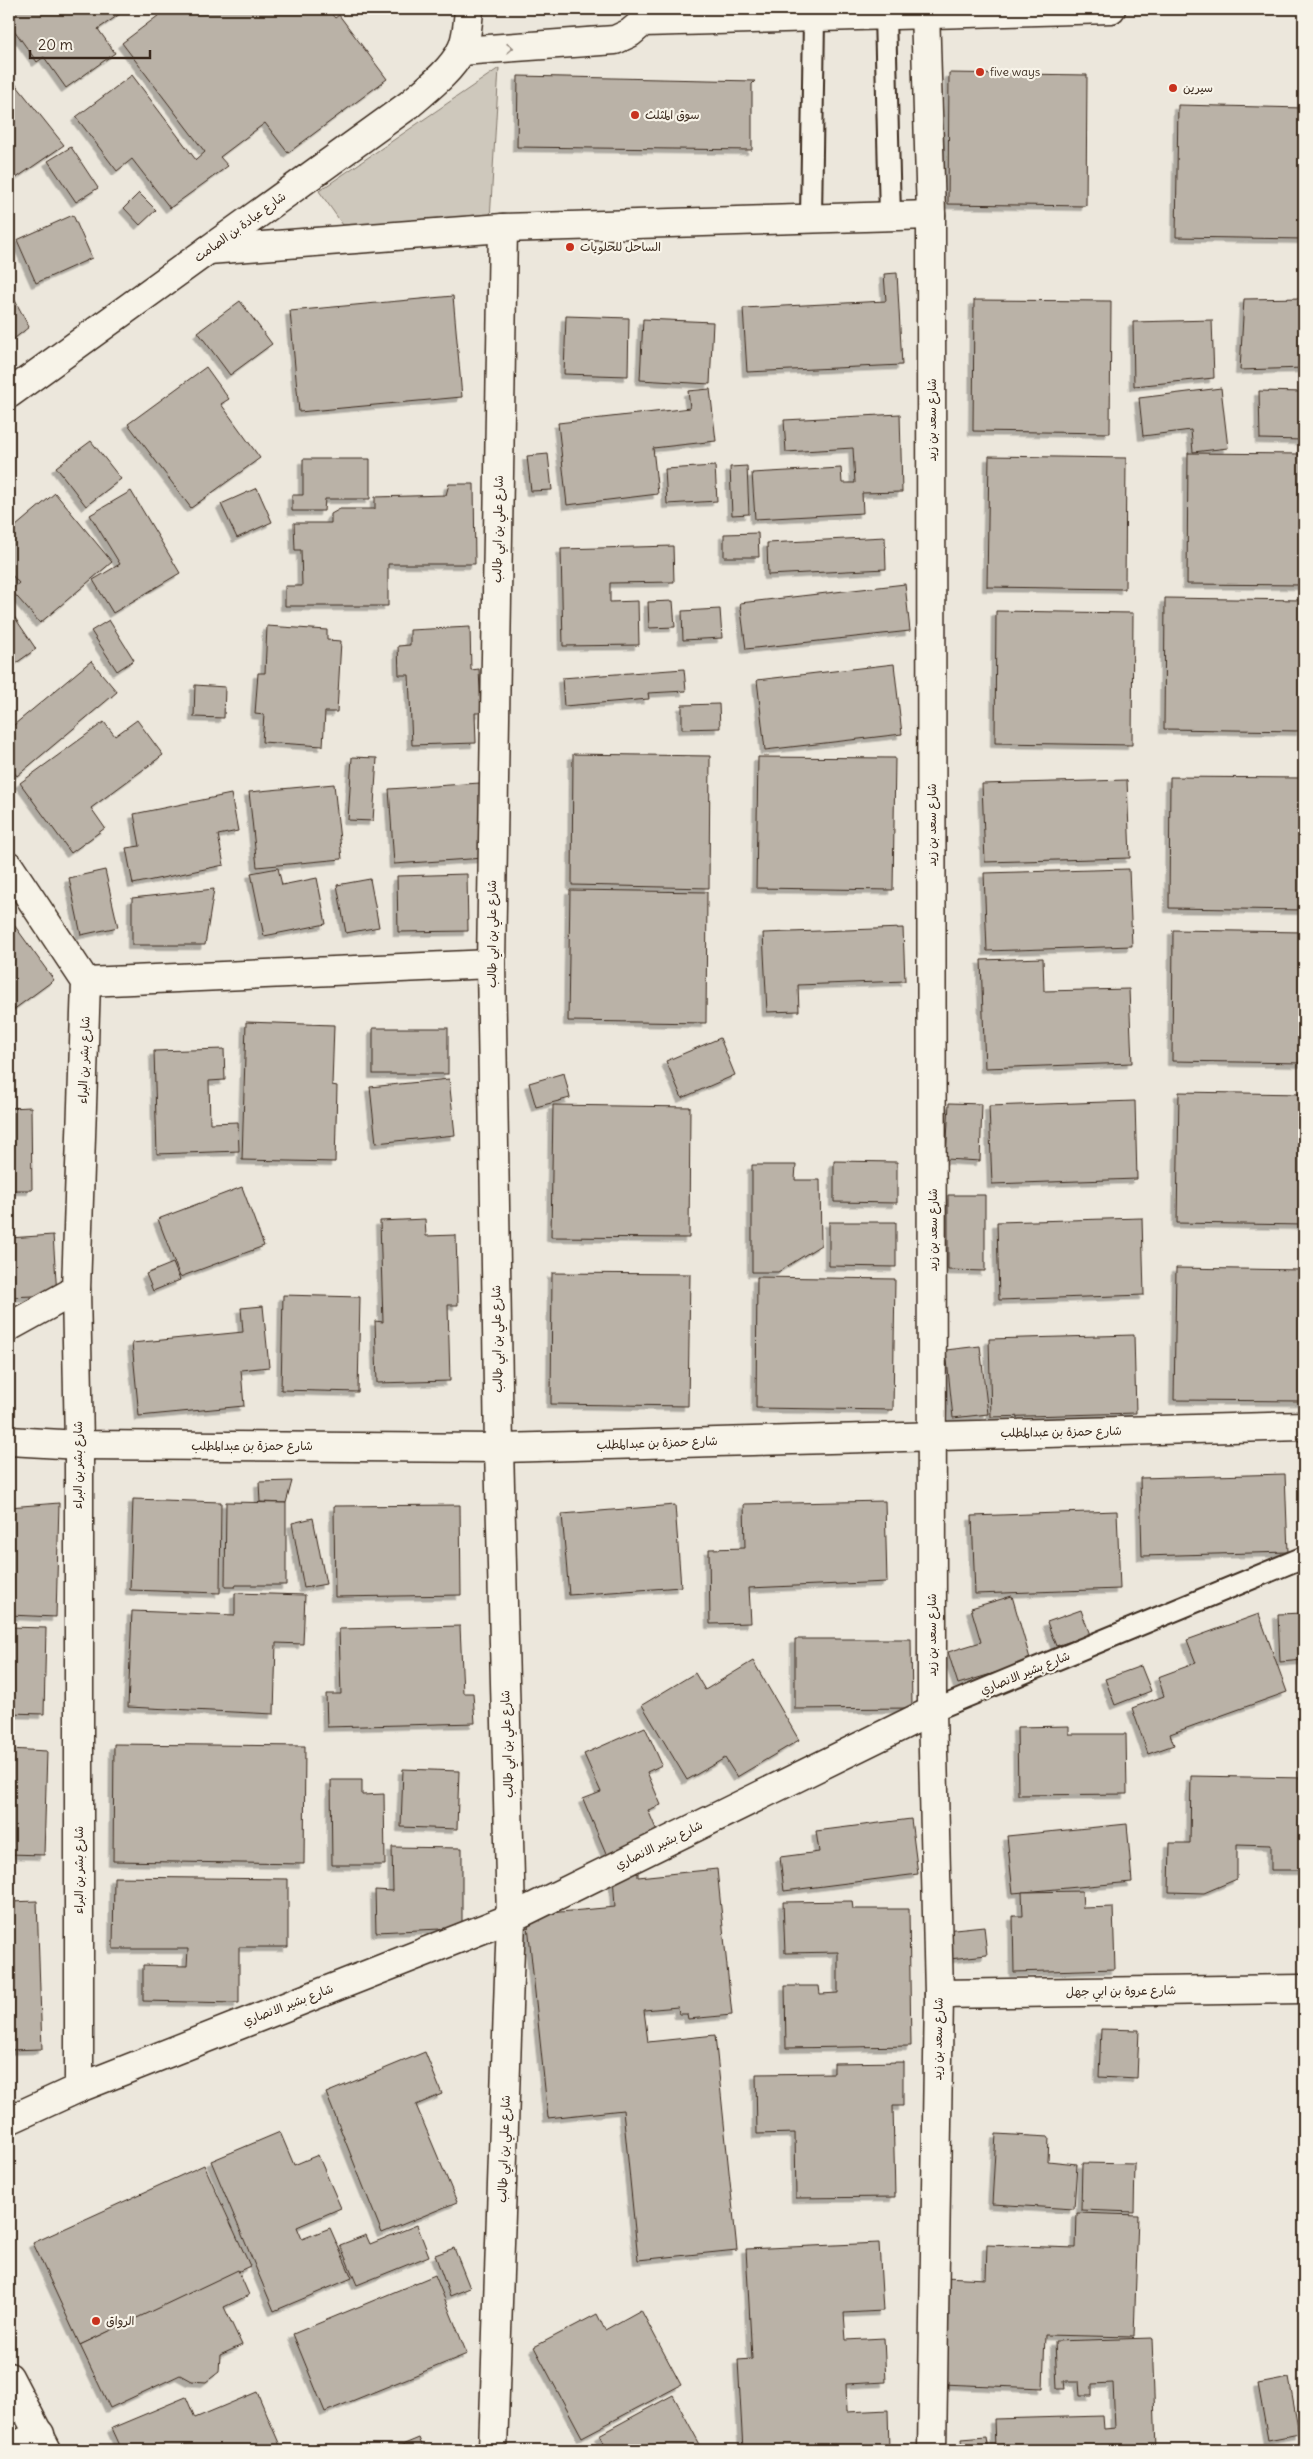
<svg xmlns="http://www.w3.org/2000/svg" width="1313" height="2459" font-family="Delius,'Playpen Sans Arabic',sans-serif">
<style>
.green{fill:#cec8bc;stroke:#84796d}
.building{fill:#bab2a7;stroke:#3b2a1e;filter:url(#shadow)}
.lines{fill:none;stroke-linecap:round;stroke-linejoin:round}
.service-casing{stroke:#3b2a1e;stroke-width:24}
.minor-casing{stroke:#3b2a1e;stroke-width:31}
.tertiary-casing{stroke:#3b2a1e;stroke-width:31}
.service{stroke:#f7f3e8;stroke-width:20}
.minor{stroke:#f7f3e8;stroke-width:28}
.tertiary{stroke:#f7f3e8;stroke-width:28}
.oneway{stroke:#998e83}
.poi-dot{fill:#c8321e;stroke:#f7f3e8;stroke-width:2}
.labels{text-anchor:middle;stroke-width:4.5;stroke-linejoin:round;paint-order:stroke}
.poi-label{font-size:12px;fill:#3b2a1e;stroke:#f7f3e8;text-anchor:start}
.street-label{font-size:12px;fill:#3b2a1e;stroke:#f7f3e8}
</style>
<defs>
<filter id="shadow"><feDropShadow dx="-4.5" dy="4.5" stdDeviation="0" flood-color="#0004"/></filter>
</defs>
<rect width="100%" height="100%" fill="#ece7dc"/>
<filter id="ink" filterUnits="userSpaceOnUse"><feTurbulence type="fractalNoise" baseFrequency=".02" numOctaves="2"/><feDisplacementMap in="SourceGraphic" scale="10" xChannelSelector="R" yChannelSelector="G"/><feConvolveMatrix kernelMatrix="1 2 1 2 8 2 1 2 1" color-interpolation-filters="sRGB"/></filter>
<g filter="url(#ink)">
<polygon class="green" points="499,68 490,220 343,225 319,191"/>
<g class="building">
<polygon points="9,9 116,9 120,14 98,29 115,53 66,88 44,57 37,62 9,23"/>
<polygon points="167,9 327,9 335,18 339,15 387,79 288,153 265,123 220,157 228,166 170,208 132,159 117,171 76,117 132,75 196,160 205,152 122,43"/>
<polygon points="949,73 1087,75 1086,206 948,204"/>
<polygon points="9,76 64,145 9,183"/>
<polygon points="518,76 755,81 752,84 752,150 517,147"/>
<polygon points="1178,105 1304,108 1304,239 1176,237"/>
<polygon points="71,147 98,188 76,202 48,161"/>
<polygon points="139,193 156,210 140,225 124,208"/>
<polygon points="73,215 92,258 36,283 17,240"/>
<polygon points="897,273 902,365 747,372 743,308 886,301 884,274"/>
<polygon points="9,289 29,327 10,342 9,339"/>
<polygon points="453,296 462,397 299,412 290,311"/>
<polygon points="1304,298 1304,368 1240,370 1244,299"/>
<polygon points="974,300 1111,301 1110,433 973,431"/>
<polygon points="240,301 272,344 230,375 198,332"/>
<polygon points="566,316 629,318 628,376 564,374"/>
<polygon points="643,319 713,322 710,384 640,380"/>
<polygon points="1212,320 1214,378 1134,386 1133,322"/>
<polygon points="206,367 229,399 221,404 260,458 191,508 128,424"/>
<polygon points="1221,388 1228,448 1193,452 1191,430 1143,436 1139,398"/>
<polygon points="710,389 716,441 653,448 658,494 567,505 558,423 690,408 688,391"/>
<polygon points="1259,391 1304,392 1304,440 1260,439"/>
<polygon points="900,414 902,492 862,493 863,513 755,519 752,473 841,468 842,483 855,483 853,448 786,452 784,420"/>
<polygon points="91,441 121,479 86,506 56,467"/>
<polygon points="1188,453 1304,454 1304,585 1187,584"/>
<polygon points="548,454 552,490 531,491 527,456"/>
<polygon points="989,456 1126,458 1125,589 987,587"/>
<polygon points="303,459 370,459 370,499 325,499 324,511 292,511 292,495 303,495"/>
<polygon points="715,466 717,501 667,504 665,469"/>
<polygon points="747,466 749,514 732,515 730,467"/>
<polygon points="449,484 474,484 475,564 388,564 388,606 285,606 285,586 302,586 301,550 295,550 294,523 331,523 331,514 340,509 375,509 375,497 446,495"/>
<polygon points="257,488 272,522 237,538 221,504"/>
<polygon points="131,491 180,573 113,613 93,580 120,564 90,515"/>
<polygon points="55,493 112,562 40,623 11,590 19,583 9,572 9,532"/>
<polygon points="758,533 759,557 724,557 724,534"/>
<polygon points="885,537 886,569 768,575 767,543"/>
<polygon points="673,546 674,582 610,583 610,602 638,601 639,645 563,646 561,549"/>
<polygon points="905,584 910,631 746,649 740,603"/>
<polygon points="1165,598 1302,600 1301,731 1164,729"/>
<polygon points="673,601 675,627 649,628 648,602"/>
<polygon points="9,609 36,649 9,668"/>
<polygon points="720,609 722,638 683,640 682,611"/>
<polygon points="996,611 1133,613 1132,745 995,743"/>
<polygon points="109,620 134,660 117,671 91,631"/>
<polygon points="267,626 327,630 327,640 341,641 337,712 325,712 323,746 262,742 264,715 255,714 258,673 265,673"/>
<polygon points="470,627 471,670 479,669 481,713 475,713 476,743 412,745 409,675 399,675 398,646 410,645 410,630"/>
<polygon points="91,661 117,692 17,776 9,766 9,729"/>
<polygon points="894,664 902,734 765,750 757,680"/>
<polygon points="684,669 686,691 648,693 649,699 564,706 562,678"/>
<polygon points="195,685 225,687 224,718 194,717"/>
<polygon points="719,704 720,728 682,729 682,705"/>
<polygon points="137,720 163,755 91,808 105,828 71,853 20,783 104,722 115,736"/>
<polygon points="573,754 710,756 709,888 572,885"/>
<polygon points="352,757 377,758 373,821 348,820"/>
<polygon points="758,757 895,758 893,890 756,888"/>
<polygon points="1170,777 1304,778 1304,910 1169,908"/>
<polygon points="1127,780 1130,858 985,862 982,784"/>
<polygon points="480,783 485,858 394,864 389,789"/>
<polygon points="334,784 342,859 257,867 249,792"/>
<polygon points="231,794 238,831 218,835 224,865 133,884 126,848 140,846 134,814"/>
<polygon points="278,868 282,885 317,878 326,924 264,936 251,873"/>
<polygon points="1129,869 1132,946 987,951 984,873"/>
<polygon points="105,870 118,927 81,935 69,878"/>
<polygon points="467,874 468,931 398,932 397,876"/>
<polygon points="370,879 379,927 346,933 337,885"/>
<polygon points="214,889 205,945 132,945 132,898"/>
<polygon points="570,890 707,892 706,1023 568,1021"/>
<polygon points="9,918 54,980 9,1013"/>
<polygon points="903,928 905,981 798,985 799,1011 767,1012 763,933"/>
<polygon points="1173,930 1304,932 1304,1063 1172,1061"/>
<polygon points="1043,958 1044,991 1129,989 1132,1063 985,1068 981,960"/>
<polygon points="246,1022 334,1025 332,1085 337,1086 335,1162 242,1160"/>
<rect x="373" y="1028" width="75" height="46"/>
<polygon points="720,1038 735,1075 682,1098 666,1061"/>
<polygon points="224,1049 225,1080 209,1081 210,1123 238,1122 239,1151 157,1154 154,1051"/>
<polygon points="564,1073 570,1098 536,1107 529,1083"/>
<polygon points="449,1079 455,1135 376,1143 370,1087"/>
<polygon points="1179,1092 1304,1094 1304,1225 1177,1223"/>
<polygon points="1135,1101 1137,1179 992,1184 989,1106"/>
<polygon points="949,1103 982,1104 980,1161 946,1159"/>
<polygon points="553,1105 690,1107 689,1238 551,1237"/>
<polygon points="31,1107 32,1190 9,1190 9,1108"/>
<polygon points="834,1161 897,1162 897,1203 834,1202"/>
<polygon points="752,1165 796,1165 795,1180 820,1180 821,1245 778,1272 752,1272"/>
<polygon points="242,1187 264,1246 180,1277 158,1219"/>
<polygon points="948,1195 985,1195 985,1271 948,1270"/>
<polygon points="1142,1218 1144,1295 999,1300 997,1222"/>
<polygon points="425,1219 426,1236 456,1235 458,1305 448,1305 450,1381 377,1383 375,1321 383,1322 380,1221"/>
<polygon points="829,1222 896,1222 896,1267 829,1266"/>
<polygon points="53,1235 57,1295 9,1297 9,1238"/>
<polygon points="173,1263 180,1280 153,1291 146,1274"/>
<polygon points="1176,1268 1304,1270 1304,1401 1174,1400"/>
<polygon points="552,1273 690,1274 688,1406 551,1404"/>
<polygon points="757,1277 895,1279 893,1410 756,1408"/>
<polygon points="283,1295 360,1297 358,1392 281,1390"/>
<polygon points="263,1306 269,1367 241,1370 244,1406 139,1416 132,1343 243,1332 241,1308"/>
<polygon points="1134,1335 1136,1413 991,1417 989,1339"/>
<polygon points="980,1346 988,1414 953,1418 946,1350"/>
<polygon points="1285,1474 1288,1552 1142,1556 1140,1478"/>
<polygon points="292,1481 286,1503 260,1502 259,1482"/>
<polygon points="133,1499 221,1502 220,1593 130,1590"/>
<polygon points="885,1501 887,1582 749,1588 751,1623 710,1624 709,1549 745,1548 744,1504"/>
<polygon points="226,1502 286,1503 286,1585 236,1585 235,1587 225,1587"/>
<polygon points="59,1503 56,1617 9,1615 9,1507"/>
<polygon points="460,1505 461,1595 335,1597 334,1506"/>
<polygon points="675,1505 681,1587 569,1595 562,1514"/>
<polygon points="1117,1511 1120,1589 975,1594 972,1516"/>
<polygon points="313,1518 326,1584 304,1588 292,1523"/>
<polygon points="235,1593 305,1595 303,1644 276,1643 274,1714 128,1707 132,1611 235,1615"/>
<polygon points="1012,1596 1031,1662 958,1684 948,1652 981,1642 971,1608"/>
<polygon points="1081,1610 1090,1635 1056,1646 1047,1622"/>
<polygon points="1304,1613 1304,1660 1280,1662 1278,1614"/>
<polygon points="1259,1614 1287,1692 1170,1734 1174,1745 1148,1754 1132,1708 1164,1696 1158,1677 1196,1663 1187,1640"/>
<polygon points="460,1626 463,1693 473,1693 475,1723 327,1727 326,1694 341,1694 339,1629"/>
<polygon points="9,1627 46,1628 44,1714 9,1713"/>
<polygon points="795,1639 911,1639 912,1708 795,1709"/>
<polygon points="753,1661 799,1740 737,1777 725,1758 687,1780 642,1705 695,1673 705,1690"/>
<polygon points="1141,1666 1151,1691 1115,1705 1105,1679"/>
<polygon points="1069,1726 1069,1734 1126,1734 1127,1794 1018,1795 1017,1727"/>
<polygon points="645,1727 662,1765 647,1772 661,1805 648,1810 659,1836 608,1858 583,1799 601,1792 584,1754"/>
<polygon points="114,1744 305,1746 304,1864 113,1861"/>
<polygon points="9,1749 47,1751 44,1855 9,1854"/>
<polygon points="403,1769 459,1771 457,1829 401,1827"/>
<polygon points="1191,1776 1304,1778 1304,1870 1271,1870 1271,1845 1237,1844 1237,1879 1204,1893 1169,1892 1170,1843 1190,1843"/>
<polygon points="331,1780 362,1780 362,1795 384,1794 385,1865 332,1865"/>
<polygon points="911,1819 918,1874 784,1891 780,1857 819,1852 816,1831"/>
<polygon points="1127,1824 1132,1882 1013,1893 1007,1836"/>
<polygon points="392,1847 462,1848 462,1928 376,1932 375,1890 393,1891"/>
<polygon points="717,1869 732,2015 688,2019 687,2014 679,2014 678,2007 644,2010 648,2042 715,2035 737,2250 638,2260 623,2110 548,2118 527,1915 615,1907 613,1875 638,1873 638,1877"/>
<polygon points="114,1877 288,1879 288,1947 239,1947 239,2003 143,2001 143,1965 187,1966 188,1949 113,1949"/>
<polygon points="1082,1891 1083,1908 1113,1907 1115,1969 1014,1972 1013,1916 1023,1916 1022,1892"/>
<polygon points="37,1901 42,2049 9,2050 9,1902"/>
<polygon points="852,1901 853,1909 909,1909 911,2046 786,2048 785,1986 819,1986 820,1994 838,1993 838,1952 785,1953 783,1902"/>
<polygon points="984,1926 987,1955 949,1959 945,1930"/>
<polygon points="1101,2029 1139,2030 1137,2079 1099,2077"/>
<polygon points="425,2052 442,2094 416,2105 457,2202 382,2233 326,2093"/>
<polygon points="903,2062 903,2106 893,2106 895,2197 796,2198 795,2133 757,2134 756,2074 834,2073 834,2063"/>
<polygon points="280,2132 294,2165 318,2155 341,2208 297,2227 302,2239 330,2228 352,2278 274,2311 211,2161"/>
<polygon points="996,2134 1049,2137 1048,2161 1077,2164 1074,2209 992,2204"/>
<polygon points="1082,2163 1135,2164 1134,2212 1081,2210"/>
<polygon points="204,2165 250,2266 80,2345 33,2243"/>
<polygon points="1077,2213 1138,2215 1134,2337 1045,2335 1043,2388 941,2384 944,2277 986,2279 987,2245 1076,2248"/>
<polygon points="417,2225 429,2256 357,2285 340,2245 366,2235 370,2244"/>
<polygon points="879,2243 883,2311 844,2313 846,2340 884,2338 886,2382 846,2384 847,2412 888,2410 889,2450 743,2450 738,2360 752,2359 746,2249"/>
<polygon points="454,2248 470,2288 450,2296 435,2255"/>
<polygon points="238,2270 249,2295 224,2307 242,2345 220,2355 219,2372 206,2382 191,2381 180,2375 110,2408 80,2345"/>
<polygon points="435,2275 467,2354 325,2412 293,2334"/>
<polygon points="641,2310 681,2385 582,2437 534,2347 597,2314 605,2330"/>
<polygon points="1152,2338 1156,2450 995,2450 994,2419 1103,2416 1104,2429 1115,2428 1113,2383 1092,2384 1092,2396 1080,2396 1079,2381 1064,2381 1065,2389 1057,2389 1055,2341"/>
<polygon points="1289,2378 1299,2434 1268,2440 1258,2384"/>
<polygon points="257,2392 282,2450 122,2450 112,2428 186,2397 195,2418"/>
<polygon points="673,2395 703,2450 608,2450 599,2435"/>
<polygon points="986,2437 988,2450 963,2450 962,2439"/>
<polygon points="419,2438 424,2450 390,2450"/>
</g>
<g class="lines">
<defs>
<g id="service">
<polyline points="885,15 890,216"/>
<polyline points="811,218 814,18"/>
<polyline points="932,1711 1304,1557"/>
</g>
<g id="minor">
<polyline points="925,9 931,215 932,1711 939,1994 932,2450"/>
<polyline points="208,250 503,228 931,215"/>
<polyline points="9,866 86,982 76,1290 79,1445 79,2088"/>
<polyline points="86,982 491,964"/>
<polyline points="9,1327 76,1290"/>
<polyline points="9,1441 79,1445 499,1448 1304,1426"/>
<polyline points="939,1994 1304,1989"/>
<polyline points="9,2120 79,2088 511,1918 932,1711"/>
<polyline points="9,2449 40,2434"/>
<polyline points="493,2450 511,1918 499,1448 491,964 503,228"/>
</g>
<g id="tertiary">
<polyline points="461,51 615,40 630,33 643,22 1111,9"/>
<path d="M 9,394 L 410,104 C 427,89 450,72 461,51 C 467,39 468,22 469,9"/>
<polyline points="9,2377 47,2450"/>
</g>
</defs>
<use href="#service" class="service-casing"/>
<use href="#minor" class="minor-casing"/>
<use href="#tertiary" class="tertiary-casing"/>
<use href="#service" class="service"/>
<use href="#minor" class="minor"/>
<use href="#tertiary" class="tertiary"/>
</g>
<defs><path id="oneway-chevron" d="M-2-3.5L2.5 0L-2 3.5" fill="none" stroke-width="1.6" stroke-linecap="round" stroke-linejoin="round" transform="scale(1.25)"/></defs>
<use class="oneway" href="#oneway-chevron" transform="translate(510 48) rotate(-3)"/>
</g>
<g class="poi-dot">
<circle cx="980" cy="72" r="5"/>
<circle cx="1173" cy="88" r="5"/>
<circle cx="635" cy="115" r="5"/>
<circle cx="570" cy="247" r="5"/>
<circle cx="96" cy="2321" r="5"/>
</g>
<g class="labels">
<g class="poi-label">
<text x="990" y="76">five ways</text>
<text x="1183" y="92">سيرين</text>
<text x="645" y="119">سوق المثلث</text>
<text x="580" y="251">الساحل للحلويات</text>
<text x="106" y="2325">الرواق</text>
</g>
<g class="street-label">
<text transform="translate(240 227) rotate(-36)" y="4">شارع عبادة بن الصامت</text>
<text transform="translate(932 420) rotate(-90)" y="4">شارع سعد بن زيد</text>
<text transform="translate(498 529) rotate(-89)" y="4">شارع علي بن ابي طالب</text>
<text transform="translate(932 825) rotate(-90)" y="4">شارع سعد بن زيد</text>
<text transform="translate(492 934) rotate(-90)" y="4">شارع علي بن ابي طالب</text>
<text transform="translate(84 1060) rotate(-88)" y="4">شارع بشر بن البراء</text>
<text transform="translate(933 1230) rotate(-90)" y="4">شارع سعد بن زيد</text>
<text transform="translate(497 1339) rotate(-91)" y="4">شارع علي بن ابي طالب</text>
<text transform="translate(1061 1432) rotate(-1)" y="4">شارع حمزة بن عبدالمطلب</text>
<text transform="translate(657 1443) rotate(-2)" y="4">شارع حمزة بن عبدالمطلب</text>
<text x="252" y="1450">شارع حمزة بن عبدالمطلب</text>
<text transform="translate(78 1465) rotate(-90)" y="4">شارع بشر بن البراء</text>
<text transform="translate(932 1635) rotate(-90)" y="4">شارع سعد بن زيد</text>
<text transform="translate(1025 1673) rotate(-22)" y="4">شارع بشير الانصاري</text>
<text transform="translate(507 1744) rotate(-92)" y="4">شارع علي بن ابي طالب</text>
<text transform="translate(659 1845) rotate(-26)" y="4">شارع بشير الانصاري</text>
<text transform="translate(79 1870) rotate(-90)" y="4">شارع بشر بن البراء</text>
<text transform="translate(1121 1991) rotate(-1)" y="4">شارع عروة بن ابي جهل</text>
<text transform="translate(288 2005) rotate(-21)" y="4">شارع بشير الانصاري</text>
<text transform="translate(938 2039) rotate(-89)" y="4">شارع سعد بن زيد</text>
<text transform="translate(504 2149) rotate(-88)" y="4">شارع علي بن ابي طالب</text>
</g>
</g>
<rect width="1313" height="2459" fill="none" stroke="#f7f3e8" stroke-width="30"/>
<rect x="15" y="15" width="1283" height="2429" fill="none" stroke="#3b2a1e" stroke-width="2" filter="url(#ink)"/>
<path d="M30 50v8h120v-8" fill="none" stroke="#3b2a1e" stroke-width="2.5"/>
<text x="38" y="50" font-size="15" fill="#3b2a1e" stroke="#f7f3e8" stroke-width="4" paint-order="stroke">20 m</text>
</svg>
